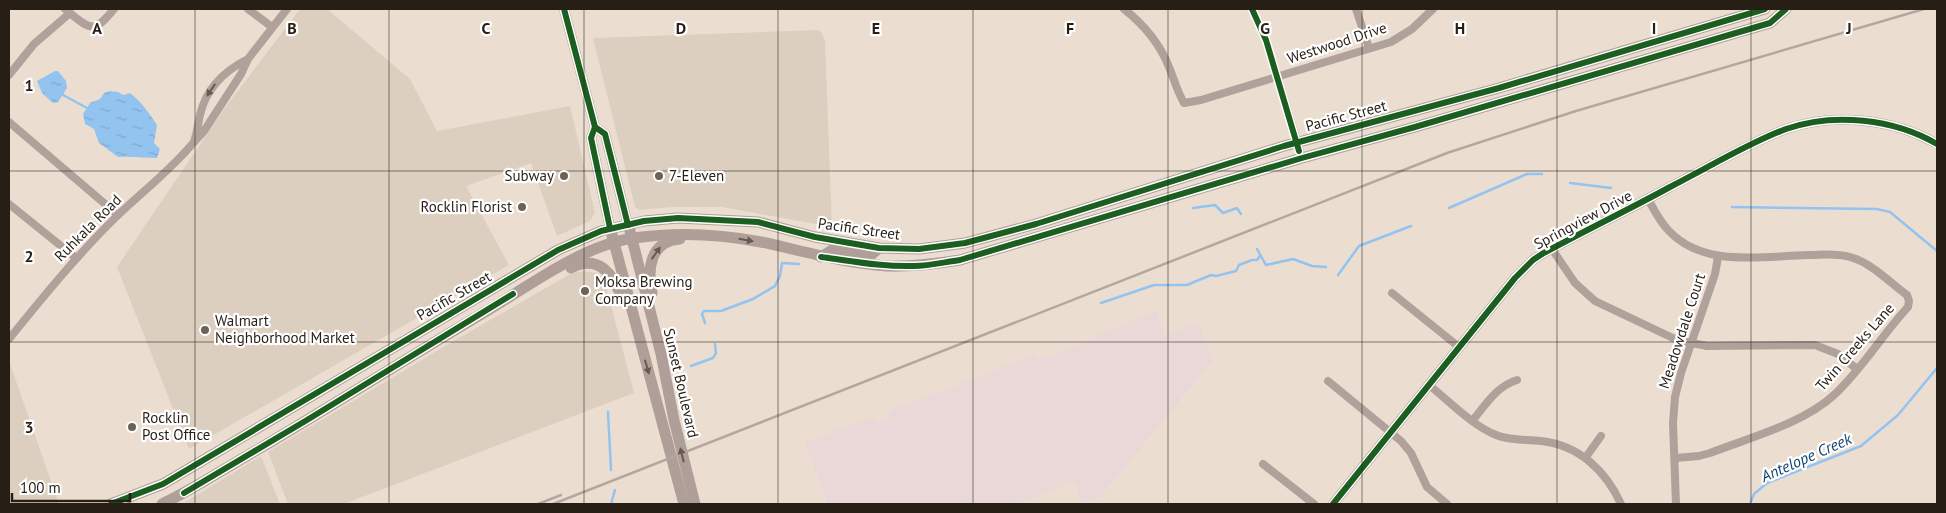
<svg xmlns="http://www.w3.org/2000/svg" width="1946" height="513" font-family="'PT Sans',sans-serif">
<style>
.commercial{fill:#ddcfbf}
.industrial{fill:#ead7d7}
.water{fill:url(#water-ripples)}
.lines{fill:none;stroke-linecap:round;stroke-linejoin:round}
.stream{stroke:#93c3ef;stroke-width:2.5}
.minor{stroke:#b0a29b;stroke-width:8}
.tertiary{stroke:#b0a29b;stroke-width:10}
.secondary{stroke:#b09f99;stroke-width:11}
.rail{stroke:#b3a79f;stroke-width:2.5}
.cycleway-casing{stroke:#fff;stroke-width:9}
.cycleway{stroke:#1b5e20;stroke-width:6}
.oneway{fill:#655a52}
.oneway2{fill:#655951}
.grid{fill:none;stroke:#271f16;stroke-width:1;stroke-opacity:0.55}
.poi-dot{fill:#6c6257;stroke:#fff;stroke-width:2}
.labels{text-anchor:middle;stroke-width:4.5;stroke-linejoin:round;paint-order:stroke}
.street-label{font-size:15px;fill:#271f16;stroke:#fff}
.poi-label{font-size:15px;fill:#271f16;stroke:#fff;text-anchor:start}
.water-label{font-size:16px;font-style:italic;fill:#0f4571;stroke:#fff}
.grid-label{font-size:16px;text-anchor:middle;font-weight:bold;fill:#271f16;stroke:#fff;stroke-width:4.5;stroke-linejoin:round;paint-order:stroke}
</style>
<defs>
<pattern id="water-ripples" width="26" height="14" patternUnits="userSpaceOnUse" patternTransform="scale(1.25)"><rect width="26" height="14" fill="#93c3ef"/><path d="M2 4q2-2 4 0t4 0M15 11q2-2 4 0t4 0" fill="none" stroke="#7fa7cc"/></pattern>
</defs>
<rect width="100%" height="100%" fill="#ebded1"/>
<g class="commercial">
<polygon points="300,9 327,9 410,79 437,131 570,106 595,213 590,221 557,236 531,163 466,186 509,265 189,449 117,267 224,109"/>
<polygon points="818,30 822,33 825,42 832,227 722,207 671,207 640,210 635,207 593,38"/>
<polygon points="584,271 598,273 604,279 634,393 344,504 288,504 268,452 450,343 572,273"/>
<polygon points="9,361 59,504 9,504"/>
<polygon points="261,456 280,504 182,504"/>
</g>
<polygon class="industrial" points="1155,310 1165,336 1198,322 1213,360 1101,496 1082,503 1074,482 1017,504 828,504 805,443 872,417 879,422 887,419 891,410 1034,355 1037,360 1054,355"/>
<g class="water">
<polygon points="55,71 58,71 66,81 67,88 58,102 53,103 42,93 37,81"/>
<path d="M 110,91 L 118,92 L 123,95 L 130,93 C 141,101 149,113 157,125 L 154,143 L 160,149 L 157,158 C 144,158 132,156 118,157 L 99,143 L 94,129 L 85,124 L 83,114 L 90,103 L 100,99 L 104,93 Z"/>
</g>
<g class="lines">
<g class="stream">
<polyline points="63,95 87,108"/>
<polyline points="1570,183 1611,188"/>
<polyline points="1732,207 1877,209 1890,212 1937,251"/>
<polyline points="1193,208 1215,205 1223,213 1237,208 1241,214"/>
<polyline points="1449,208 1527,174 1542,174"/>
<polyline points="1257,249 1266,265 1293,259 1312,266 1326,267"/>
<polyline points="1338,275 1359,246 1411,226"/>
<polyline points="1101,303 1154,285 1187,285 1211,275 1216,276 1236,271 1239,265 1252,260 1257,260 1260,256"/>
<polyline points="705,323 702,314 704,311 721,311 753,299 775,286 780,276 782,263 799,264"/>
<polyline points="691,366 713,358 716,353 715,344"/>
<polyline points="608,412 611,470"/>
<polyline points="611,504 615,490"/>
<polyline points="1750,504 1754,494 1767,483 1861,446 1898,415 1937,368"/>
</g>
<g class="minor">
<polyline points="248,9 272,27"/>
<path d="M 1124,9 C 1143,24 1160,44 1169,67 C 1174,79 1177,91 1184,103 L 1201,100 L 1391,42 L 1412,29 L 1433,9"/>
<polyline points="1252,9 1266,40 1302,158"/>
<polyline points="1356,9 1369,48"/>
<path d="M 70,13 C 92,32 96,31 114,9"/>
<path d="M 248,59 C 224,71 206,88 200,115 C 198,124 197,133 194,142 L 204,131 L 241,74 L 248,59 L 287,9"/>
<polyline points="9,75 34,44 70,13 65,9"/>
<polyline points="9,122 118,215"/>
<path d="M 1648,199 C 1654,210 1660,222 1669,231 C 1704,268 1762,256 1808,255 C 1822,255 1836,253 1850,257 C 1872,263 1889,282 1907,295 L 1909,301 L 1908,307 C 1882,335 1862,369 1834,395 C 1804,423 1749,438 1710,453 L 1699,456 L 1675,458"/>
<polyline points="9,204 76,258"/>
<polyline points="1552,249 1575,283 1595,301 1677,340 1707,346 1815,345 1838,354 1857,369"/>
<polyline points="1392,293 1459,347"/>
<path d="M 9,339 C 43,297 78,254 117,216 C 143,191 171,170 194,142"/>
<polyline points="1328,381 1401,441 1411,453 1427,487 1447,504"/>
<path d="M 1429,385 C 1449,401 1473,426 1496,435 C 1511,441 1526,439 1541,441 C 1579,445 1606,471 1621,504"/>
<path d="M 1473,420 C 1486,404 1497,386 1517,380"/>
<polyline points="1586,457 1601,436"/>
<polyline points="1263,464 1314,504"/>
<polyline points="1676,504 1673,423 1675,397 1681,373 1715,274 1718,257"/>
</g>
<g class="tertiary">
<polyline points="564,9 595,127 591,138 610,228"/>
<polyline points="595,127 605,134 628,225"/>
<path d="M 1333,504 L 1515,278 L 1533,260 L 1542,254 C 1584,231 1628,210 1670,187 C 1708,168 1746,144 1786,129 C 1834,112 1894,119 1937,144"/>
</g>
<g class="secondary">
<polyline points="630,231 661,354 674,420 695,504"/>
<polyline points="612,235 684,504"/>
<polyline points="821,257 834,249 870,256 879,248"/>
<path d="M 571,268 C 599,253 615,276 622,300"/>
<path d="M 652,293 C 647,269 650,241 680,239"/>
<polyline points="111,504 163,484 558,250 601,231 644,221 678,218 758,222 815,237 879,248 919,249 965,243 1036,224 1284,146 1499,88 1765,9"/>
<path d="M 162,504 C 194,489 225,468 257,450 C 335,404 412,355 490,309 C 533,283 584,245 634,238 C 677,232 719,234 761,242 C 803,251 843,263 886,266 C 912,267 935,264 960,260 L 1302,158 L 1415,127 L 1770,23 L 1786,9"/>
</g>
<g class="rail">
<polyline points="538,504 561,495"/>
<polyline points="553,504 1447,153 1576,111 1924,9"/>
</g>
<defs>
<g id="cycleway">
<polyline points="564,9 595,127 591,138 610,228"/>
<polyline points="1252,9 1266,40 1299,151"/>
<polyline points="595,127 605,134 628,225"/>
<path d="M 821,257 C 852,261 882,267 914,266 C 929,266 945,262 960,260 L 1302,158 L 1415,127 L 1770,23 L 1786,9"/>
<polyline points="184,493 307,420 513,294"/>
<polyline points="111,504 163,484 558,250 601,231 644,221 678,218 758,222 815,237 879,248 919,249 965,243 1036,224 1284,146 1499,88 1765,9"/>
<path d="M 1333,504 L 1515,278 L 1533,260 L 1542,254 C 1584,231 1628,210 1670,187 C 1708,168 1746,144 1786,129 C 1834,112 1894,119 1937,144"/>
</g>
</defs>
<use href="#cycleway" class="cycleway-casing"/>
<use href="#cycleway" class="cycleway"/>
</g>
<defs><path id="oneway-solid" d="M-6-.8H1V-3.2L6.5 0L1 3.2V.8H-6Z" transform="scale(1.25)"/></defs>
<use class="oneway" href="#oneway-solid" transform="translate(211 90) rotate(124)"/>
<g class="oneway2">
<use href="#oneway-solid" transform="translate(746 240) rotate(10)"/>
<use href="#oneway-solid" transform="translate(656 253) rotate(-55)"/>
<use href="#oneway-solid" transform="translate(647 367) rotate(74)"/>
<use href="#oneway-solid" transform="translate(682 455) rotate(-104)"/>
</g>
<path class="grid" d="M 195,9 L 195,504M 389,9 L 389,504M 584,9 L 584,504M 778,9 L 778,504M 973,9 L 973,504M 1168,9 L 1168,504M 1362,9 L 1362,504M 1557,9 L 1557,504M 1751,9 L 1751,504M 9,171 L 1937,171M 9,342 L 1937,342"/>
<g class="poi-dot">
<circle cx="564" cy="176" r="5"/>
<circle cx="659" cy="176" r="5"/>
<circle cx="522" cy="207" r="5"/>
<circle cx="585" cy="291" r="5"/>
<circle cx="205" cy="330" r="5"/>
<circle cx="132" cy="427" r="5"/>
</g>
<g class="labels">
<g class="street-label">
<text transform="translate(1337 43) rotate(-18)" y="5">Westwood Drive</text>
<text transform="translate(1346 116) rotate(-15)" y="5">Pacific Street</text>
<text transform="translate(1583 220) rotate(-28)" y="5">Springview Drive</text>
<text transform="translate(88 228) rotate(-45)" y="5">Ruhkala Road</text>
<text transform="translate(859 229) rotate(8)" y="5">Pacific Street</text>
<text transform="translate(454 296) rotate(-30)" y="5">Pacific Street</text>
<text transform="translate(1682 331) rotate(-72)" y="5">Meadowdale Court</text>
<text transform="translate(1855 347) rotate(-49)" y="5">Twin Creeks Lane</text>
<text transform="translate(681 383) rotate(77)" y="5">Sunset Boulevard</text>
</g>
<g class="poi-label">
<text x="554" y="181" text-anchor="end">Subway</text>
<text x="669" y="181">7-Eleven</text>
<text x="512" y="212" text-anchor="end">Rocklin Florist</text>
<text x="595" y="287">Moksa Brewing<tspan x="595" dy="17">Company</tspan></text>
<text x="215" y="326">Walmart<tspan x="215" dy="17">Neighborhood Market</tspan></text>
<text x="142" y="423">Rocklin<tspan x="142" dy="17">Post Office</tspan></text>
</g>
<g class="water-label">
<text transform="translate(1806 457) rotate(-24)" y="6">Antelope Creek</text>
</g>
</g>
<g class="grid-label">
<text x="97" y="34">A</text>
<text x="292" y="34">B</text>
<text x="486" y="34">C</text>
<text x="681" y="34">D</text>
<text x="876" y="34">E</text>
<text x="1070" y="34">F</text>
<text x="1265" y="34">G</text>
<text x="1460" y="34">H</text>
<text x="1654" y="34">I</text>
<text x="1849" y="34">J</text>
<text x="29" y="91">1</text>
<text x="29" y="262">2</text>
<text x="29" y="433">3</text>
</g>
<rect width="1946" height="513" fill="none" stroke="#271f16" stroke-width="20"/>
<path d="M12 493v8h118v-8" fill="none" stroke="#271f16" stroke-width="2.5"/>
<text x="20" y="493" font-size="15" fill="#271f16" stroke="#ffffff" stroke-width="4" paint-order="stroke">100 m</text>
</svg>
